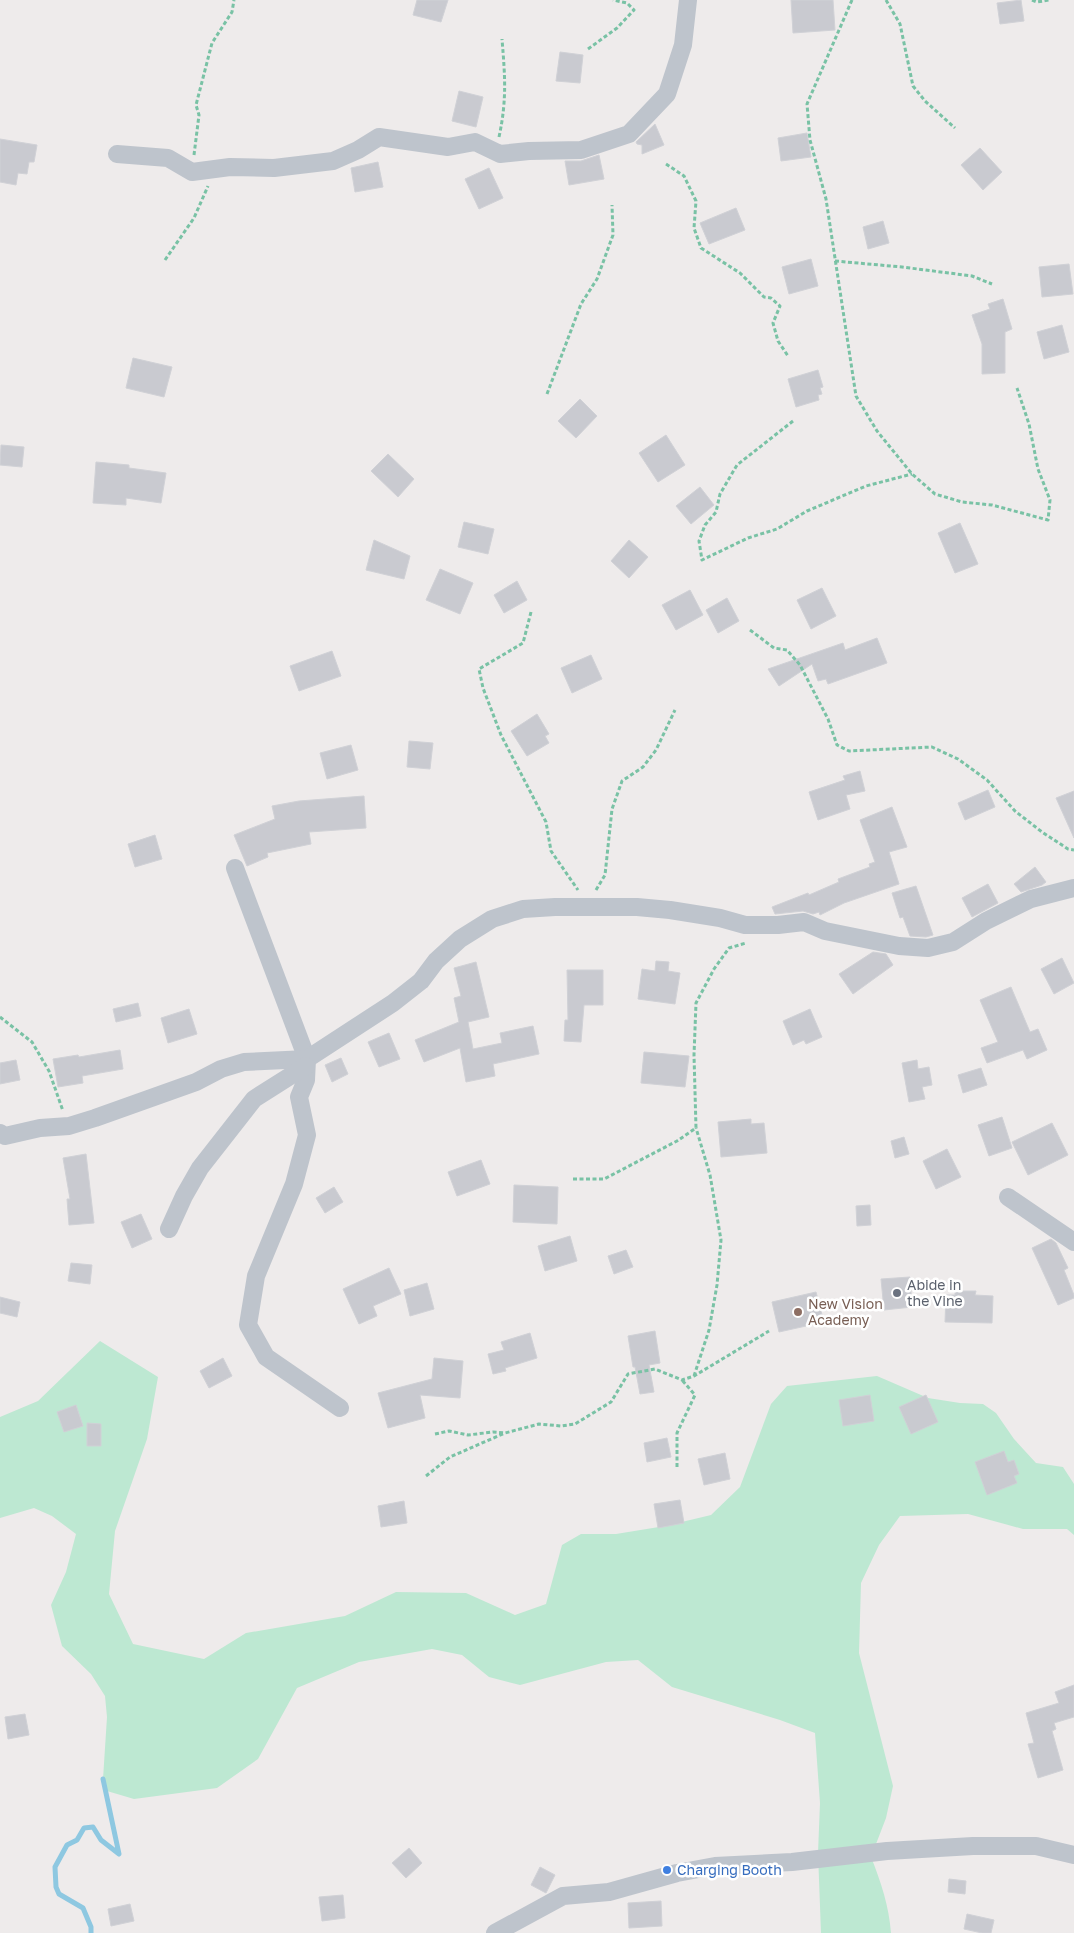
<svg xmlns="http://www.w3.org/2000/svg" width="1074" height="1933" font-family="'Golos Text',sans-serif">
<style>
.green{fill:#bde8d2}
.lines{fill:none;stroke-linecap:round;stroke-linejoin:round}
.stream{stroke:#8ec8e1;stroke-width:5}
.building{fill:#c9cad0;stroke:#d0d1d6}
.path{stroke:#79c2a5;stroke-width:3;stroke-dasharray:4 2.5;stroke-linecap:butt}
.minor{stroke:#bec4cc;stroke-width:18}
.worship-dot{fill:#6b7280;stroke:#fff;stroke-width:2}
.education-dot{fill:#8d6e63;stroke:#fff;stroke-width:2}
.shop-dot{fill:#3f7fe0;stroke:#fff;stroke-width:2}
.labels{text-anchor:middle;stroke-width:5;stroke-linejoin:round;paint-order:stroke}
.worship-label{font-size:14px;fill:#5b616d;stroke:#fff;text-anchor:start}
.education-label{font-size:14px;fill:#785e54;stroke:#fff;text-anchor:start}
.shop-label{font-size:14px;fill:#366cbe;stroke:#fff;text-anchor:start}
</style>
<rect width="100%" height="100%" fill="#eeebeb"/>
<path class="green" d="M 100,1341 L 158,1377 L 147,1439 L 115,1531 L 109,1594 L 133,1644 L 204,1659 L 246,1633 L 345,1616 L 396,1592 L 466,1593 L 515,1615 L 546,1604 L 562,1545 L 581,1534 L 616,1534 L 665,1526 L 711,1515 L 740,1487 L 771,1404 L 787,1386 L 877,1376 L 928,1398 L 960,1403 L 983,1404 L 996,1413 L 1014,1439 L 1036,1463 L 1063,1467 L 1074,1484 L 1074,1535 L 1067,1529 L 1023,1529 L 968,1514 L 900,1516 L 879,1545 L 861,1583 L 859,1653 L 893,1786 L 886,1818 L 871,1857 C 881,1882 889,1906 891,1933 L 821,1933 L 818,1853 L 820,1803 L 815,1733 L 780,1720 L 672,1687 L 638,1660 L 606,1662 L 520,1685 L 489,1677 L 462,1655 L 432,1649 L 359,1662 L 297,1688 L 258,1759 L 217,1788 L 134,1799 L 107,1791 L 103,1779 L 107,1717 L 105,1696 L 91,1674 L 62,1646 L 51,1605 L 66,1572 L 76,1534 L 52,1516 L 34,1508 L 0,1518 L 0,1417 L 38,1401 Z"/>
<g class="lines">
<polyline class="stream" points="91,1933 91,1927 83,1908 59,1894 56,1887 55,1867 67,1845 77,1840 84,1828 93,1827 101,1840 119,1854 103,1779"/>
</g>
<g class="building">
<polygon points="417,0 448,0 441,22 413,15"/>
<polygon points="791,0 833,0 835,30 793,33"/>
<polygon points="1021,0 1024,21 1000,24 997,3"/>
<polygon points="560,52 583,55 580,83 556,81"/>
<polygon points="459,91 483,97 476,127 452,121"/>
<polygon points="655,124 664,145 642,154 642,145 637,144 636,142"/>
<polygon points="807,133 811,157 781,161 778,138"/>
<polygon points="0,139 37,145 34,162 29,162 27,174 18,173 16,185 0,182"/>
<polygon points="980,148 1002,172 983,190 961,165"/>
<polygon points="599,155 604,179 569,185 565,161 581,161"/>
<polygon points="378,162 383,187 355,192 351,168"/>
<polygon points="489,168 503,198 479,209 465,179"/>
<polygon points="736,208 745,230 709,244 700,223"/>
<polygon points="883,221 889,243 868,249 863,227"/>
<polygon points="811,259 818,286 789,294 782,267"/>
<polygon points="1069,264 1073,294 1042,297 1039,267"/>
<polygon points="1003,299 1012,329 1005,332 1005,373 982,374 982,344 972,315 990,309 988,304"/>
<polygon points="1062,325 1069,352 1044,359 1037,332"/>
<polygon points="133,358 172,367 164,397 126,388"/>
<polygon points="818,370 823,387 820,388 822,394 818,395 819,400 796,407 788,379"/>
<polygon points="580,399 597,416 576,438 558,421"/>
<polygon points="666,435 685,465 658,482 639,453"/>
<polygon points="1,445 24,447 22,467 0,465"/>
<polygon points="388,454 414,479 398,497 371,471"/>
<polygon points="96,462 129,465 129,468 166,473 161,503 126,498 126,505 93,503"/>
<polygon points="700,487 714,505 691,524 676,506"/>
<polygon points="464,522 494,529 488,554 458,547"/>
<polygon points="960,523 978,564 955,573 938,533"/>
<polygon points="374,540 410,556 404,579 366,570"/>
<polygon points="629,540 648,557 629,578 611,561"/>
<polygon points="440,569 473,583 460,614 426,600"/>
<polygon points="517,581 527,600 504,613 494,595"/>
<polygon points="822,588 836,616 811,629 797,600"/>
<polygon points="690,590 703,615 676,630 662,605"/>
<polygon points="727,598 739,621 718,633 706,610"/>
<polygon points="877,638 887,663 828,684 826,679 818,681 812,664 779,686 768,669 843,643 845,650"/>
<polygon points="332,651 341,676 299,691 290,666"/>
<polygon points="591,655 602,679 572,693 561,668"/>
<polygon points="537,714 549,734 545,736 549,743 527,756 511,731"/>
<polygon points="409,741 433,743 430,769 407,767"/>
<polygon points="351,745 358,770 327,779 320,753"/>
<polygon points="860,771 865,791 846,795 850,809 818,820 809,792 845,780 843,776"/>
<polygon points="988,790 995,807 965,820 958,803"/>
<polygon points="1074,791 1074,838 1056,798"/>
<polygon points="364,796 366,828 309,832 311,844 267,853 268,857 247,866 234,835 275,819 272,806 299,801"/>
<polygon points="892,807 907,847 889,852 899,884 844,903 820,915 819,912 813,914 803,911 775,914 772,907 808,893 809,895 839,882 838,879 870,867 869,864 875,862 860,820"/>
<polygon points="155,835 162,859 135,867 128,844"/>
<polygon points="1035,867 1046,882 1042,885 1021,892 1014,884"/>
<polygon points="988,884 998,903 972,917 962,898"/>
<polygon points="916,886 933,935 926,937 910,936 903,917 900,918 892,893"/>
<polygon points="873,952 886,954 893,965 853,994 839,974"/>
<polygon points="1062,958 1074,983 1054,994 1041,969"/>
<polygon points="656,961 669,962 668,971 680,973 675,1004 638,999 642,969 655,971"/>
<polygon points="476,962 489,1017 468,1022 473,1049 502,1043 500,1033 533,1026 539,1054 493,1064 495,1076 466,1082 460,1048 424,1062 415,1040 459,1022 454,998 461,996 454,968"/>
<polygon points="567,970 603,970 603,1005 584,1005 581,1042 564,1041 565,1020 568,1020"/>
<polygon points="1011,987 1030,1032 1038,1029 1047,1050 1027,1059 1023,1050 987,1063 981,1048 998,1042 980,1000"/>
<polygon points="138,1003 141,1016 116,1022 113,1009"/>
<polygon points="189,1009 197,1034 168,1043 161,1018"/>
<polygon points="810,1009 822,1037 806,1044 804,1040 793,1045 783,1021"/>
<polygon points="389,1033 400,1059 379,1067 368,1042"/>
<polygon points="120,1050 123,1069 82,1076 83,1083 58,1087 53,1059 78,1055 79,1057"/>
<polygon points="644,1052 689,1056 685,1087 641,1083"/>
<polygon points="341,1058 348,1074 332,1082 325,1065"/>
<polygon points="16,1060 20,1080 0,1084 0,1063"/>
<polygon points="917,1060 918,1069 929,1067 932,1085 922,1087 925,1099 909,1102 902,1063"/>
<polygon points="981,1068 987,1085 963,1093 958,1075"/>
<polygon points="1002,1117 1012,1148 989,1156 978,1125"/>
<polygon points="751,1119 751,1124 764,1123 767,1153 721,1157 718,1122"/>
<polygon points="1052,1123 1068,1155 1028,1175 1012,1142"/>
<polygon points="904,1137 909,1154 895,1158 891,1141"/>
<polygon points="947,1149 961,1177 936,1189 923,1161"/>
<polygon points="86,1154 94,1223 69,1225 67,1199 70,1199 63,1158"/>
<polygon points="481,1160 490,1184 457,1196 448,1172"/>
<polygon points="514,1185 558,1187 557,1224 513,1222"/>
<polygon points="334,1187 343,1202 325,1213 316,1198"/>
<polygon points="870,1205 871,1225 857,1226 856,1206"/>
<polygon points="141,1214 152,1239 132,1248 121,1222"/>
<polygon points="570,1236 577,1261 545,1271 538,1246"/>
<polygon points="1051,1239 1056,1243 1068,1268 1064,1270 1074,1295 1074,1298 1058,1305 1032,1248"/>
<polygon points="626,1250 633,1267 614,1274 608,1256"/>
<polygon points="71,1263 92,1265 90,1284 68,1281"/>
<polygon points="389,1268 401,1294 373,1306 377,1316 359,1324 343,1289"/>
<polygon points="910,1277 912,1307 884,1310 881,1279"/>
<polygon points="427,1283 434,1309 410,1316 404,1290"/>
<polygon points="955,1291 976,1291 975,1295 993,1296 992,1323 945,1322 946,1295 955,1295"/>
<polygon points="816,1292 824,1322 779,1332 772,1302"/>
<polygon points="0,1297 20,1302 17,1317 0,1313"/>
<polygon points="655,1331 660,1363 649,1365 654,1392 640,1394 635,1367 633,1367 628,1336"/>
<polygon points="530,1333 537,1358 505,1368 506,1371 493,1374 488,1354 504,1350 501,1342"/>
<polygon points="223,1358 232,1376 209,1388 200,1371"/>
<polygon points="434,1358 463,1361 460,1398 420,1395 425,1418 388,1428 378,1393 432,1379"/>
<polygon points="870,1395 874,1421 843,1426 839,1400"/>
<polygon points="926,1395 938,1422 911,1434 899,1407"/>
<polygon points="76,1405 83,1426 64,1432 57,1412"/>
<polygon points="87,1423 101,1424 101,1446 87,1446"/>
<polygon points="667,1438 671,1457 647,1462 644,1443"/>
<polygon points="1004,1451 1008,1462 1014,1460 1019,1474 1014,1476 1017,1483 987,1495 975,1462"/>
<polygon points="725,1453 730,1479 704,1485 698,1459"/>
<polygon points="680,1500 684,1523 658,1528 654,1504"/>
<polygon points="404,1501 407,1523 381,1527 378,1506"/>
<polygon points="1074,1685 1074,1717 1054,1723 1056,1729 1052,1731 1063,1770 1038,1778 1028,1744 1034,1743 1026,1713 1059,1703 1055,1692"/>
<polygon points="25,1714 29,1735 8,1739 5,1717"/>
<polygon points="409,1848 422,1863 406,1878 392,1863"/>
<polygon points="540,1867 555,1875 546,1893 531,1885"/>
<polygon points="949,1879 966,1881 965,1894 948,1892"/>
<polygon points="343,1895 345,1918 322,1921 319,1897"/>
<polygon points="661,1901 662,1926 629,1928 628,1903"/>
<polygon points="130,1904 134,1921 111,1926 108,1909"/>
<polygon points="967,1914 994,1920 991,1933 982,1933 964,1929"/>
</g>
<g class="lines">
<g class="path">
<polyline points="852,0 807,104 810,140 826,199 856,396 877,431 912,474 935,494 962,502 992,505 1048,520 1050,500 1038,469 1029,424 1017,388"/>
<polyline points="886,0 900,24 913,86 925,101 955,128"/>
<polyline points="1032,0 1037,2 1049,0"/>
<polyline points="588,49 617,28 634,10 627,3 613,0"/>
<path d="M 499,137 C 507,100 505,76 502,39"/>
<polyline points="194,155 199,115 196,105 212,43 232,12 234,0"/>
<polyline points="666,164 684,176 696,201 694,228 701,248 740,273 764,297 771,298 780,306 773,323 778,341 788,356"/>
<polyline points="165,260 194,218 208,186"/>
<polyline points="835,261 902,267 972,276 992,284"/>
<polyline points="547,394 581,304 597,279 613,235 612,205"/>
<polyline points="793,421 737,465 720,494 716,512 705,525 699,541 702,560 748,538 777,529 807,511 866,486 912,474"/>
<polyline points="531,612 523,643 479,669 483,688 501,735 546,822 551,851 578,890"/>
<polyline points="750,630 774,648 787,650 800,665 828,719 837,745 849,751 932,747 958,759 987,780 1015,811 1042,832 1068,849 1074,850"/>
<polyline points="596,890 605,875 612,809 622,781 643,767 656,750 675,710"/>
<polyline points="0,1017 32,1042 49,1071 63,1111"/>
<polyline points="573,1179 604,1179 677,1141 696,1128 694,1055 696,1003 714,969 729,948 746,943"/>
<polyline points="694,1376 709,1330 717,1285 721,1240 710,1175 696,1128"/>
<polyline points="435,1434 449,1431 468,1435 493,1432 505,1433 539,1424 561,1426 575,1424 611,1402 628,1374 655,1369 682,1380 694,1376 769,1331"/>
<polyline points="677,1467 677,1433 695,1395 682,1380"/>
<polyline points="426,1476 450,1457 505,1433"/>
</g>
<g class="minor">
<polyline points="117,154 168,158 192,172 230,167 274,168 333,161 358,150 379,137 448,147 475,142 500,154 529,151 581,150 629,134 667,94 683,45 688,0"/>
<polyline points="235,868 307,1059 306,1080 299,1097 307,1135 294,1184 256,1276 248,1325 266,1357 340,1408"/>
<polyline points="0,1133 5,1136 40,1128 69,1126 95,1118 196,1082 221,1069 244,1062 307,1059 393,1003 421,981 436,961 460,939 492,919 523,909 555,907 637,907 670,910 720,918 745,925 778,925 804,922 825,931 899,946 928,948 953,942 986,921 1031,899 1074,888"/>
<polyline points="1008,1197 1074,1242"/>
<polyline points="169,1229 184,1196 200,1168 254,1099 306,1066"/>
<polyline points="495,1933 563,1896 609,1892 677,1873 715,1866 792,1862 887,1851 973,1846 1036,1846 1074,1855"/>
</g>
</g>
<circle class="worship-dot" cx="897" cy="1293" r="5"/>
<circle class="education-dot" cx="798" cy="1312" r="5"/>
<circle class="shop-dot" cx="667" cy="1870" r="5"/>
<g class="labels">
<g class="worship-label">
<text x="907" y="1290">Abide in<tspan x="907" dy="16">the Vine</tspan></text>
</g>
<g class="education-label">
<text x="808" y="1309">New Vision<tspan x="808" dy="16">Academy</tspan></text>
</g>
<g class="shop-label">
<text x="677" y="1875">Charging Booth</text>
</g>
</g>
</svg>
